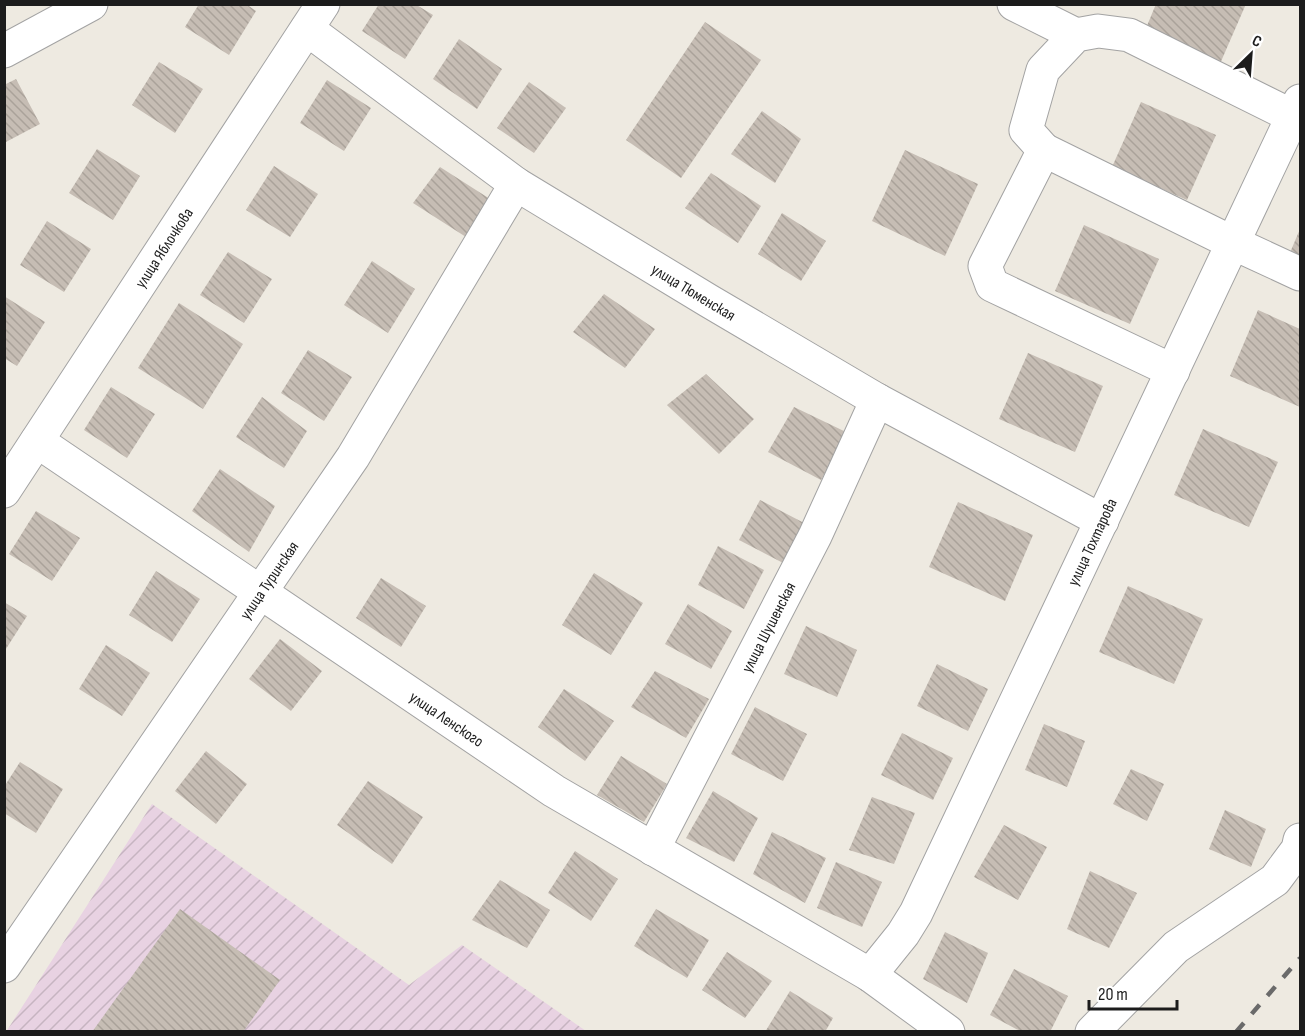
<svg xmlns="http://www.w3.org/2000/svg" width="1305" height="1036" font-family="'Sofia Sans Condensed',sans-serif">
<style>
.industrial{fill:url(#industrial-furrows)}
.building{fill:url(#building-back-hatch)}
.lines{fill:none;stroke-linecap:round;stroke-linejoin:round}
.minor-casing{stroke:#a3a3a3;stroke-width:35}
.minor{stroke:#fff;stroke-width:33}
.rail{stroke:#6a6a6a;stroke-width:4.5;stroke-dasharray:12 12;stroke-linecap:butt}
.labels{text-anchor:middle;stroke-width:4.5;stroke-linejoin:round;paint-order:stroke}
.street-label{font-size:16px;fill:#1c1c1c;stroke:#fff}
</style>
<defs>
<pattern id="industrial-furrows" width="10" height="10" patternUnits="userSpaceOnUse" patternTransform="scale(1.5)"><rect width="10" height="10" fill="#e8d2e2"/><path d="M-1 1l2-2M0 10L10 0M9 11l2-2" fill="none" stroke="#c6b4c1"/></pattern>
<pattern id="building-back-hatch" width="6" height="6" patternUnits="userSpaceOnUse" patternTransform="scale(1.5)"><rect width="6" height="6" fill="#c6bdb4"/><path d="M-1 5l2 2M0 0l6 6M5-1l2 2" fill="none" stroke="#aaa29a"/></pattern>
</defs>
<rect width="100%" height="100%" fill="#eeeae1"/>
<polygon class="industrial" points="152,804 409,985 462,945 586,1031 6,1032"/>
<g class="building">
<polygon points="199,4 246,4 256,11 229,55 185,27"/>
<polygon points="379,4 415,4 433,15 405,59 362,31"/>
<polygon points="1156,4 1246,4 1219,66 1144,33"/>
<polygon points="705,22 761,60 681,178 626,140"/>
<polygon points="459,39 502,69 477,109 433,79"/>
<polygon points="159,62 203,89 175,133 132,105"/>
<polygon points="16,79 40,124 4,143 4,85"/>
<polygon points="327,80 371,108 344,151 300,123"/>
<polygon points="529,82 566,108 534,153 497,128"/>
<polygon points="1141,102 1216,135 1187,200 1112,167"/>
<polygon points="762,111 801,139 775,183 731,154"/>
<polygon points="97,149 140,176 113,220 69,193"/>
<polygon points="905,150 978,184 945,256 872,221"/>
<polygon points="274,166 318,194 290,237 246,210"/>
<polygon points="440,167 490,199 466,237 413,203"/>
<polygon points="711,173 761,206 738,243 685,208"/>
<polygon points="782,213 826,241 801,281 758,254"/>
<polygon points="47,221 91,249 64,292 20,265"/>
<polygon points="1084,225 1159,259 1130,324 1055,291"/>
<polygon points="1300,229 1300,260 1289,255"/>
<polygon points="228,252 272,279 244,323 200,295"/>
<polygon points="372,261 415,289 388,333 344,305"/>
<polygon points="604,294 655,329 625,368 573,332"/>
<polygon points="4,296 45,322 17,366 4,358"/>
<polygon points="179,303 243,344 203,409 138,368"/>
<polygon points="1258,310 1300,329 1300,407 1230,376"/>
<polygon points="308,350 352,377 324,421 281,393"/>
<polygon points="1028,353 1103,386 1075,452 999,419"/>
<polygon points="706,374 754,419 719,454 667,405"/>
<polygon points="111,387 155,414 127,458 84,430"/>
<polygon points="262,397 307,431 284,468 236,437"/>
<polygon points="794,407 848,433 821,480 768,452"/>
<polygon points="1203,429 1278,462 1249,527 1174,495"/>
<polygon points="220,469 275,506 249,552 192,511"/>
<polygon points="760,500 806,524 785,564 739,540"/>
<polygon points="958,502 1033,535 1005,601 929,567"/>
<polygon points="36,511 80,538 52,581 9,554"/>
<polygon points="718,546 764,570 744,609 698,585"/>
<polygon points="156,571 200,599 172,642 129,615"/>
<polygon points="594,573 643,603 611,655 562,625"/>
<polygon points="381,578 426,606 401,647 356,618"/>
<polygon points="1128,586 1203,619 1174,684 1099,652"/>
<polygon points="4,602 27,616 4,652"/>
<polygon points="688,604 732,631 711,669 665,644"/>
<polygon points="806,626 857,650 837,697 784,674"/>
<polygon points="280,639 322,671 291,711 249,679"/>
<polygon points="106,645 150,673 122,716 79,689"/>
<polygon points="937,664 988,689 968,731 917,706"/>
<polygon points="655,671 709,699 686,738 631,707"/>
<polygon points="564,689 614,721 585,761 538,727"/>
<polygon points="755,707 807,734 783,781 731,754"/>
<polygon points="1044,724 1085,741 1067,787 1025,770"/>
<polygon points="902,733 953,758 933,800 881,775"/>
<polygon points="206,751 247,784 216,824 175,791"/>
<polygon points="621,756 667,784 644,822 597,795"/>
<polygon points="20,762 63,789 36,833 4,813 4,787"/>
<polygon points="1131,769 1164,784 1147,821 1113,804"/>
<polygon points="368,781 423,817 392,864 337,825"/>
<polygon points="713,791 758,818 734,862 686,838"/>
<polygon points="872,797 915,813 894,864 849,850"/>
<polygon points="1225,810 1266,829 1251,867 1209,849"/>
<polygon points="1004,825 1047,847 1018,900 974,877"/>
<polygon points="772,832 826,858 805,903 753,874"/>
<polygon points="575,851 618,879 591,921 548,893"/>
<polygon points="836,862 882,882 862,927 817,908"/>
<polygon points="1090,871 1137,893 1109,948 1067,929"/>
<polygon points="500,880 550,910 527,948 472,920"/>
<polygon points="180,909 280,980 243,1032 92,1032"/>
<polygon points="656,909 709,940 687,978 634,946"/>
<polygon points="945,932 988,953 967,1003 923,979"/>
<polygon points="727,952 772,981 745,1018 702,990"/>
<polygon points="1014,969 1068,996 1050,1032 1022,1032 990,1015"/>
<polygon points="790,991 833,1018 825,1032 765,1032"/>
</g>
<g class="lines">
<defs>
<g id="minor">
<polyline points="1014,4 1076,35"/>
<path id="s1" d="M 307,29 L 516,184 L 709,301 L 877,400 L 1102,521"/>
<polyline points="4,51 91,4"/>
<polyline points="1044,150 1026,130 1043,70 1076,35 1098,31 1129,35 1300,120"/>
<polyline points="1173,371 992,285 985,266 1044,150 1233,243 1300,274"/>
<path id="s2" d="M 37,441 L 554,791 L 870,975 L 948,1032"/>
<path id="s3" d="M 4,491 L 323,4"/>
<path id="s4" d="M 653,849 L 815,536 L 877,400"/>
<path id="s5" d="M 4,966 L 353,457 L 516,184"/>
<path id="s6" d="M 870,975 L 903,934 L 916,913 L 1300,101"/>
<polyline points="1092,1032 1176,947 1275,880 1298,849 1300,840"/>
</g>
</defs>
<use href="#minor" class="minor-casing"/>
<use href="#minor" class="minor"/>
<polyline class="rail" points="1236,1032 1300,958"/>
</g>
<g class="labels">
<g class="street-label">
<text dy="6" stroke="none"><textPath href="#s3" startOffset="291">улица Яблочкова</textPath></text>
<text dy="6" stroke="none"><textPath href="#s1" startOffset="468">улица Тюменская</textPath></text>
<text dy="6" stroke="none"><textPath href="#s6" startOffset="488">улица Тохтарова</textPath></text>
<text dy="6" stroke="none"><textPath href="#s5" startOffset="468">улица Туринская</textPath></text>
<text dy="6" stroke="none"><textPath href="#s4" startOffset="250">улица Шушенская</textPath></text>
<text dy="6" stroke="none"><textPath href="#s2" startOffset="495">улица Ленского</textPath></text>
</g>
</g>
<rect width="1305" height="1036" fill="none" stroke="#1c1c1c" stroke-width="12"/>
<g transform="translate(1251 54) rotate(25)" stroke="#ffffff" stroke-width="4.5" paint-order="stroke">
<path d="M0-4.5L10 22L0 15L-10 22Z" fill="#1c1c1c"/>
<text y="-9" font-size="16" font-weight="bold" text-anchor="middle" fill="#1c1c1c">С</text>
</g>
<path d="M1089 1000v9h88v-9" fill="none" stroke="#1c1c1c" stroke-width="3"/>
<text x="1098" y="1000" font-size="18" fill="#1c1c1c" stroke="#ffffff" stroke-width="4.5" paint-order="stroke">20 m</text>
</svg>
